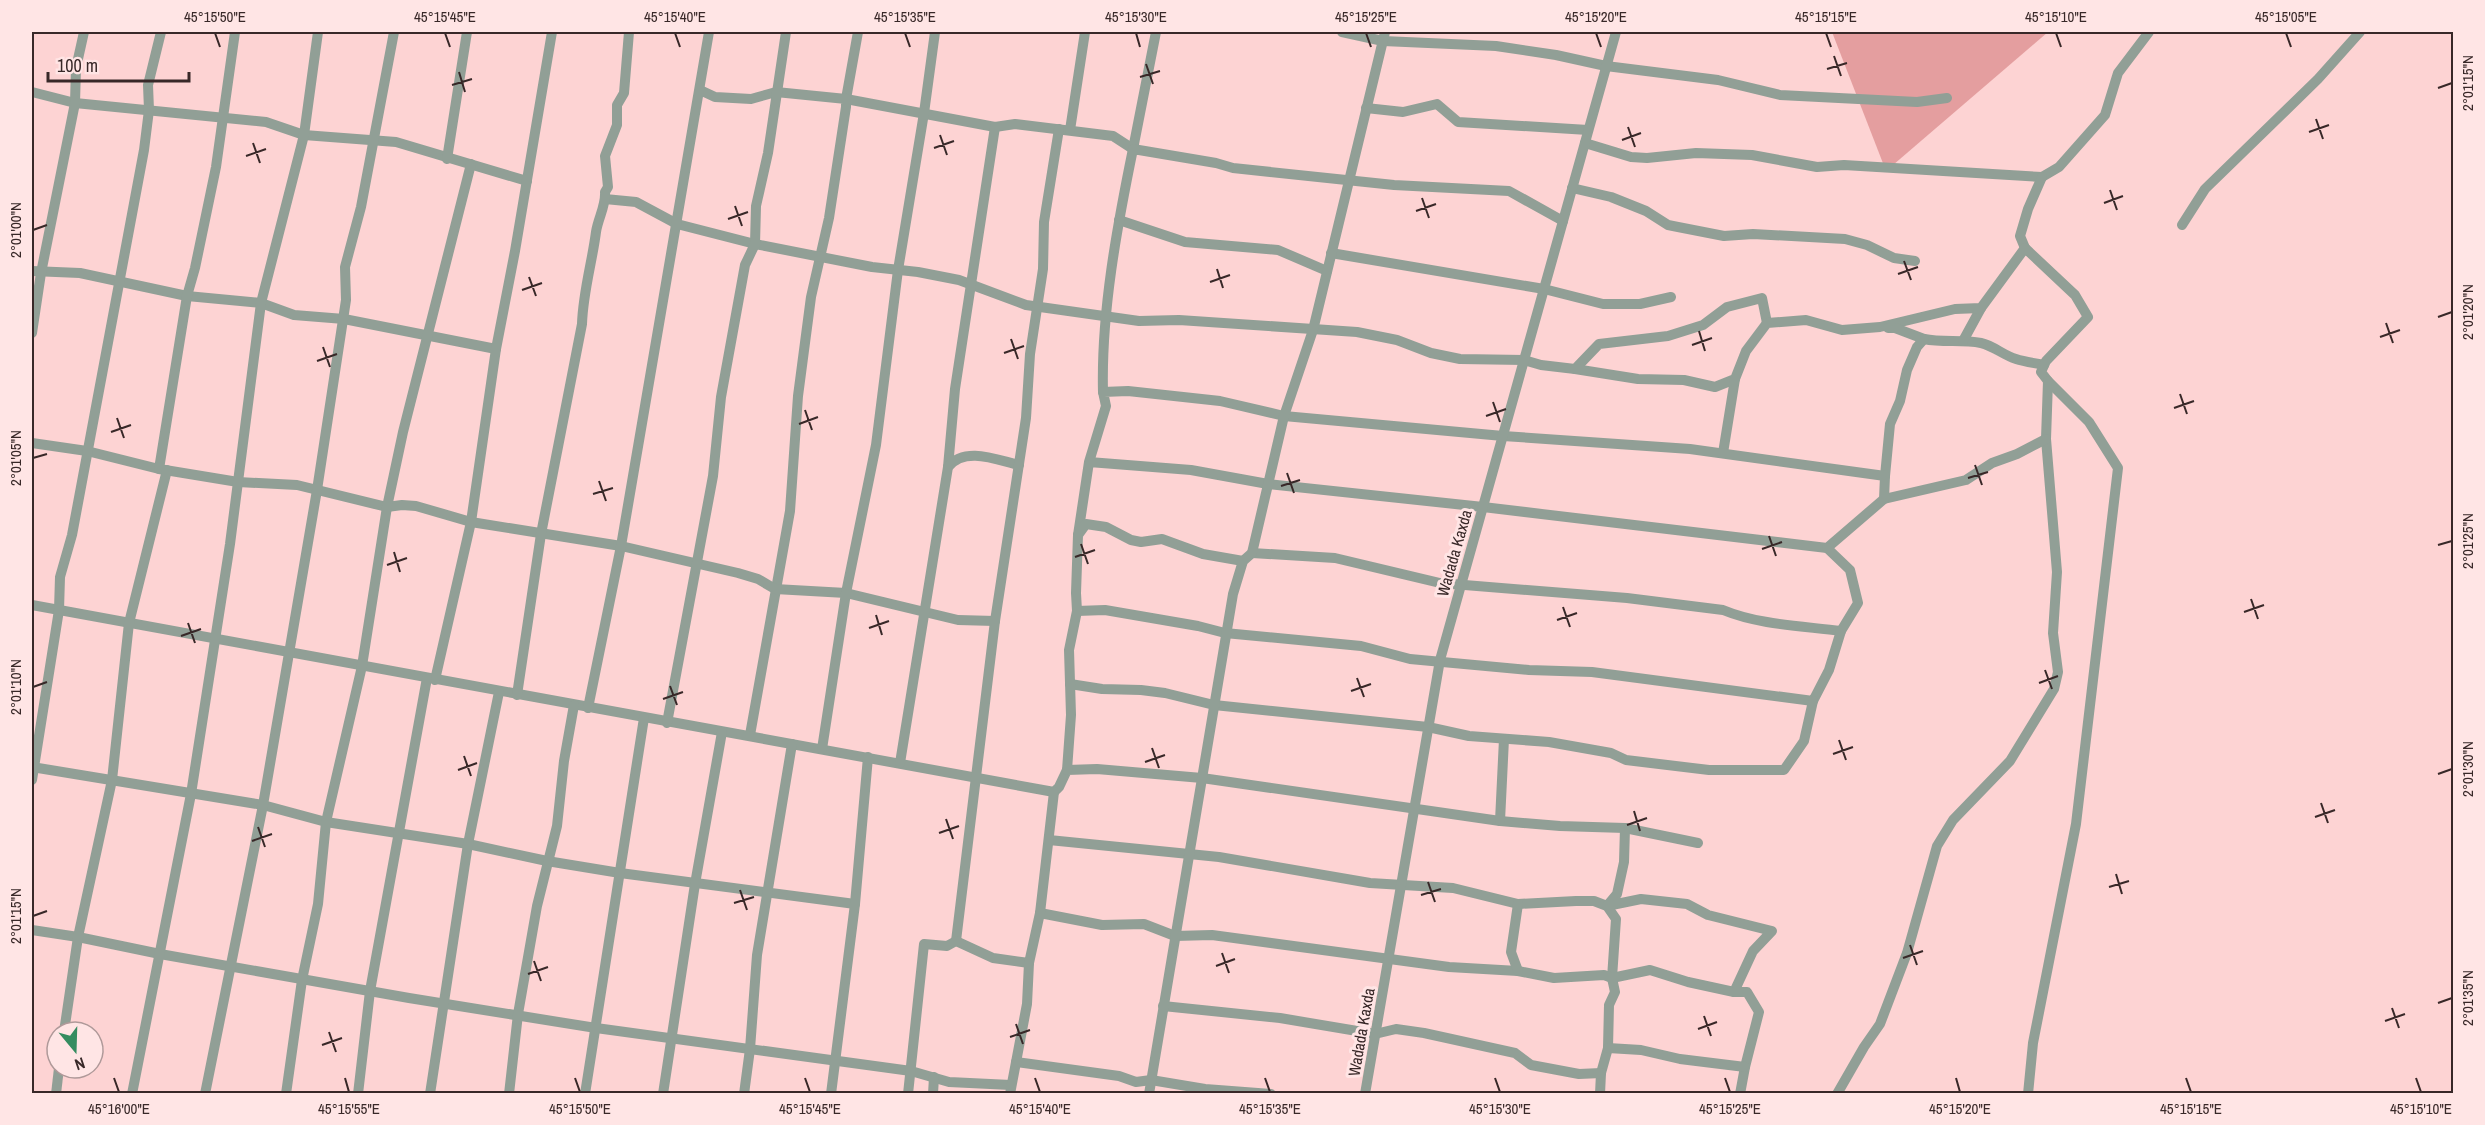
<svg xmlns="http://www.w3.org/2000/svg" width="2485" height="1125" font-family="'Archivo Narrow',sans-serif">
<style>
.grass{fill:#e49e9f}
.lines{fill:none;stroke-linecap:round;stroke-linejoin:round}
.minor{stroke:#919f96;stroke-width:10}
.ticks{fill:none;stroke:#382828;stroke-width:2}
.labels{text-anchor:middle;stroke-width:6;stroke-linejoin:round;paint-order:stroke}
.street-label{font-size:16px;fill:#382828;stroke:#ffe5e5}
.neatline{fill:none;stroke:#382828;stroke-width:2}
.ticks-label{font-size:15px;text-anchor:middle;fill:#382828}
</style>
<rect width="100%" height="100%" fill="#fdd3d3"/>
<polygon class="grass" points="1832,32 2048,32 1886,171"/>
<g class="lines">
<g class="minor">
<polyline points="858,32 846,99 995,127 1015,124 1113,136 1133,149 1156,32"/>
<polyline points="1342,32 1383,41 1496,46 1556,55 1606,66 1718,80 1780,95 1917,102 1947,98"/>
<polyline points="700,90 715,97 751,99 776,92 846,99 846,107 829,218 811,297 798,396 790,511 750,735"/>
<polyline points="32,92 75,103 266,122 304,135 396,142 527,181"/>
<polyline points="1366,108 1403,112 1437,104 1458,122 1588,130"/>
<polyline points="1070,130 1085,32"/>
<polyline points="1585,143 1631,157 1647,158 1696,153 1752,155 1817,167 1844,165 2042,177 2059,167 2105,115 2118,73 2149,32"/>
<polyline points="447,159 467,32"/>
<polyline points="1572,188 1611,197 1646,211 1668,225 1678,227 1724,236 1753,234 1845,239 1867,245 1894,258 1915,261"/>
<polyline points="605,199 636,202 677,224 755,244 872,267 918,272 959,280 1026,305 1139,321 1179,320 1357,332 1397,340 1431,353 1460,359 1524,360 1541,365 1575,369 1599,344 1668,336 1703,325 1727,307 1762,298 1767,323"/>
<polyline points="1119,220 1185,242 1278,250 1327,271"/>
<polyline points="2182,225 2205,189 2318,79 2360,32"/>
<polyline points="2025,248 2020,236 2028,209 2042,177"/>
<polyline points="1331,253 1544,289 1603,304 1640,304 1671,297"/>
<polyline points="32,271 80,273 187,296 261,303 294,315 344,319 496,349"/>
<polyline points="32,333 41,273 75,103 76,68 84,32"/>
<path d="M 1924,339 C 1943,343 1962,339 1981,343 C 1994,346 2003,355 2016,359 C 2025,362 2035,363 2044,365"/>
<polyline points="1963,341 1981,308"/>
<polyline points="1575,369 1638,379 1684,380 1715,387 1735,379 1746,351 1767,323 1806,320 1842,330 1880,327 1955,309 1981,308 2025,248 2075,295 2088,317 2046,361 2041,372 2048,381 2046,439 2057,572 2053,633 2058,672 2054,689 2010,761 1953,820 1937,846 1907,953 1880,1024 1864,1047 1837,1094"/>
<path d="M 1103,392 C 1101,313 1117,227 1133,149 L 1216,163 L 1233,168 L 1394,185 L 1509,191 L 1563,221"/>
<polyline points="32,443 87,451 159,469 238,482 297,485 387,507 402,505 416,506 471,522 621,546 738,573 758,579 775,589 846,593 958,620 995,621"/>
<polyline points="1723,453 1735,379"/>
<polyline points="948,467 955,389 995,127"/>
<polyline points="159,469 187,296 195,268 216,167 235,32"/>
<polyline points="1885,476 1890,424 1900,401 1907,370 1917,347 1924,339 1895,328 1888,328"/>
<polyline points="1884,499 1966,480 1992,463 2017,454 2046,439"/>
<polyline points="1078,535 1089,462 1106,406 1103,392 1128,391 1220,401 1284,416 1503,436 1690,449 1885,476 1884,499 1827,548 1483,507 1268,484 1191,470 1089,462"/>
<path d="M 1252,553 L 1335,558 L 1440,583 L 1627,598 L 1723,610 C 1759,625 1803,626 1841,631"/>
<polyline points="32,605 1054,792 1059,787 1067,770 1097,769 1202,778 1500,821 1560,826 1625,828 1698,843"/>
<polyline points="1077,611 1105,610 1198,626 1225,633 1361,646 1410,659 1529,670 1592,672 1813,701 1829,670 1841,631 1858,603 1850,570 1827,548"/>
<polyline points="435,680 471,522 496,349 515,251 552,32"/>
<polyline points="1070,684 1102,689 1141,690 1165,693 1214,705 1428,727 1469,736 1549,742 1611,753 1626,760 1709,770 1784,770 1804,741 1813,701"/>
<path d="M 517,695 L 541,534 L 582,324 C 583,292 592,263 596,232 C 598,218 606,206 605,192 L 608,187 L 605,156 L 617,125 L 617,105 L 624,93 L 629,32"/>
<polyline points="588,708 621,546 709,32"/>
<polyline points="667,723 713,476 721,397 745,265 755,244 756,206 768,153 786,32"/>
<polyline points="822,749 846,593 876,445 898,270 924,113 935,32"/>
<path d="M 900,763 L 948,467 C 965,446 997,460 1019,465"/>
<polyline points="32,767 263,805 326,822 468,844 547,861 620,873 855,904"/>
<polyline points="1067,770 1071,715 1069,650 1077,611 1076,593 1078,535 1086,524 1106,527 1131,540 1141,542 1162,539 1203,554 1243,561"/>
<polyline points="32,780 59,610 60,577 72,535 144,150 149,110 148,85 161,32"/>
<polyline points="1500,821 1504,739"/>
<polyline points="1049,840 1219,857 1370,883 1453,888 1518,904 1576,901 1594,901 1607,906 1616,919 1612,978 1615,992 1609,1005 1608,1048 1601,1073 1600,1094"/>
<polyline points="1040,913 1102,925 1144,924 1175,936 1212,935 1449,967 1518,971 1554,978 1604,975 1612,978 1650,970 1688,982 1734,992 1753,951 1772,931 1708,915 1687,904 1641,899 1607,906 1617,894 1624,862 1625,828"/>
<polyline points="32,930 78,937 160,954 409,998 596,1028 911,1071 949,1082 1011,1085"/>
<polyline points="956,941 995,621 1026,418 1030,354 1043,269 1044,222 1059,129"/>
<polyline points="1518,971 1511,952 1518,904"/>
<polyline points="1734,992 1747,992 1759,1012 1745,1067 1740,1094"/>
<polyline points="1163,1006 1280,1018 1375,1034 1396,1029 1424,1033 1515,1053 1531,1065 1579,1074 1601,1073"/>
<polyline points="64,1032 78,937 112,780 129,623 167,470"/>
<polyline points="1608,1048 1641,1050 1680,1059 1745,1067"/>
<polyline points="1016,1062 1119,1076 1136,1082 1151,1080 1205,1089 1271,1094"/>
<polyline points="56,1094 59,1068"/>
<polyline points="132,1094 191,794 230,544 261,303 304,135 318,32"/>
<polyline points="205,1094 263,805 317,490 346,300 345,267 361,207 394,32"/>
<polyline points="286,1094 302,980 318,904 326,822 362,666 387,507 403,432 471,164"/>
<polyline points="358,1094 370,991 427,678"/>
<polyline points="430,1094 468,844 499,692"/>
<polyline points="509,1094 518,1014 537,906 557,826 564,761 574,705"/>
<polyline points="585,1094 644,718"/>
<polyline points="663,1094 695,884 722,732"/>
<polyline points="744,1094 750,1049 757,955 792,744"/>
<polyline points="831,1094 855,904 868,757"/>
<polyline points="908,1094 924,944 947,946 956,941 993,958 1029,963"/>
<polyline points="933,1094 934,1077"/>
<polyline points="1010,1094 1027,1004 1029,963 1040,913 1054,792"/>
<polyline points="1149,1094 1233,594 1243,561 1252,553 1284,416 1313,330 1385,32"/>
<polyline points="1365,1094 1440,660 1616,32"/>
<polyline points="2028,1094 2033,1043 2076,824 2118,468 2089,422 2048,381"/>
</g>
</g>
<path class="ticks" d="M 215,33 L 220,47M 445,33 L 450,47M 675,33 L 680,47M 905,33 L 910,47M 1136,33 L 1140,47M 1366,33 L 1371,47M 1596,33 L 1601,47M 1826,33 L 1831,47M 2056,33 L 2061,47M 2286,33 L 2291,47M 1834,56 L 1841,76M 1146,64 L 1153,84M 1827,69 L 1847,63M 459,72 L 465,92M 1140,77 L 1160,71M 452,85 L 472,79M 2438,88 L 2452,83M 2316,119 L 2323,139M 1628,127 L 1635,147M 2309,132 L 2329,125M 940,135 L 947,155M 1622,140 L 1641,133M 253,143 L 260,163M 934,148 L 954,141M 246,156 L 266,149M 2110,190 L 2117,210M 1422,198 L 1429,218M 2104,203 L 2123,196M 735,206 L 742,226M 1416,211 L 1436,204M 728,219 L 748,212M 33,230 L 47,225M 1904,261 L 1911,280M 1217,269 L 1223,288M 1898,274 L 1918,267M 529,277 L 536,296M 1210,282 L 1230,275M 522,290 L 542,283M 2438,317 L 2452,312M 2386,323 L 2393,343M 1699,331 L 1705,351M 2380,337 L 2400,330M 1011,339 L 1018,359M 1692,345 L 1712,338M 323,347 L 330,367M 1004,353 L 1024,346M 317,361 L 337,354M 2180,394 L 2187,414M 1493,402 L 1500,422M 2174,408 L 2194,401M 805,410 L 812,430M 1486,416 L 1506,409M 117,418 L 124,438M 799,424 L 818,417M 111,432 L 131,425M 33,458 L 47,454M 1975,465 L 1982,485M 1287,473 L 1294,493M 1968,478 L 1988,472M 599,481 L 606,501M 1281,486 L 1300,480M 593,494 L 613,488M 1769,536 L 1776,556M 1081,544 L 1088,564M 2438,545 L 2452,541M 1762,549 L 1782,542M 394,552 L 400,572M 1075,557 L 1095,550M 387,565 L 407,558M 2251,599 L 2258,619M 1563,607 L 1570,627M 2244,612 L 2264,605M 876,615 L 882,635M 1557,620 L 1577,613M 188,623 L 195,643M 869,628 L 889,621M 181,636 L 201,629M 2045,670 L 2052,689M 1357,678 L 1364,697M 2039,683 L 2058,676M 670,686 L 677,705M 33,687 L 47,682M 1351,691 L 1371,684M 663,699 L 683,692M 1839,740 L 1846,760M 1152,748 L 1159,768M 1833,754 L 1853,747M 464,756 L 471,776M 1145,762 L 1165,755M 458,770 L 477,763M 2438,774 L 2452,769M 2321,803 L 2328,823M 1634,811 L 1640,831M 2315,817 L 2335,810M 946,819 L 953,839M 1627,825 L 1647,818M 258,827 L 265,847M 939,833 L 959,826M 252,841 L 272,834M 2116,874 L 2122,894M 1428,882 L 1435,902M 2109,887 L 2129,881M 740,890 L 747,910M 1421,895 L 1441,889M 734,903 L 754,897M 33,916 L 47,911M 1910,945 L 1917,965M 1222,953 L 1229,973M 1903,958 L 1923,951M 534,961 L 541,981M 1216,966 L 1235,959M 528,974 L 548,967M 2438,1003 L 2452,998M 2392,1008 L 2399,1028M 1704,1016 L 1711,1036M 2385,1021 L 2405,1014M 1016,1024 L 1023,1044M 1698,1029 L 1717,1022M 329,1032 L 336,1052M 1010,1037 L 1030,1030M 322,1045 L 342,1038M 114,1078 L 119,1092M 345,1078 L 349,1092M 575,1078 L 580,1092M 805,1078 L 810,1092M 1035,1078 L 1040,1092M 1265,1078 L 1270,1092M 1495,1078 L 1500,1092M 1725,1078 L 1730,1092M 1956,1078 L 1960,1092M 2186,1078 L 2191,1092M 2416,1078 L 2421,1092"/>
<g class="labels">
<g class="street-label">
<text transform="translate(1454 553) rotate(-74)" y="6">Wadada Kaxda</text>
<text transform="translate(1361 1032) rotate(-80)" y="6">Wadada Kaxda</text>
</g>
</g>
<rect width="2485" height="1125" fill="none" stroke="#ffe5e5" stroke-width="66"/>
<g transform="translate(75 1050) rotate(161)"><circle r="28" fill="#ffe5e5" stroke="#af9999" stroke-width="1.5"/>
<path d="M0-4.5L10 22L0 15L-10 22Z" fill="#358c60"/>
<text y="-9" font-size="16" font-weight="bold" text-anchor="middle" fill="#382828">N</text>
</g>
<path d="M48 72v9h141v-9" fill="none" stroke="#382828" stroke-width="3"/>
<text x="57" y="72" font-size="18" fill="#382828" stroke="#ffe5e5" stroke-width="4.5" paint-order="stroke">100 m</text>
<rect x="33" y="33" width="2419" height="1059" class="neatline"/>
<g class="ticks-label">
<text x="215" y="22">45°15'50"E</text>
<text x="445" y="22">45°15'45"E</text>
<text x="675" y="22">45°15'40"E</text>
<text x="905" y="22">45°15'35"E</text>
<text x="1136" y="22">45°15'30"E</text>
<text x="1366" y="22">45°15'25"E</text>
<text x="1596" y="22">45°15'20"E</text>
<text x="1826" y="22">45°15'15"E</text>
<text x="2056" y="22">45°15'10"E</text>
<text x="2286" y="22">45°15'05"E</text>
<text transform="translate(2468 83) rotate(-90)" y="5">2°01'15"N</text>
<text transform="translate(16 230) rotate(-90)" y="5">2°01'00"N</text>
<text transform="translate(2468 312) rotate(-90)" y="5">2°01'20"N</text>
<text transform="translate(16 458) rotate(-90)" y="5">2°01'05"N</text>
<text transform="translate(2468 541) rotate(-90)" y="5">2°01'25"N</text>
<text transform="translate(16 687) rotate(-90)" y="5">2°01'10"N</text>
<text transform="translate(2468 769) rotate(-90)" y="5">2°01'30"N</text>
<text transform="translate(16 916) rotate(-90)" y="5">2°01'15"N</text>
<text transform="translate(2468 998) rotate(-90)" y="5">2°01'35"N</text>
<text x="119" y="1114">45°16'00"E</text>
<text x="349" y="1114">45°15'55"E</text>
<text x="580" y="1114">45°15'50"E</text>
<text x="810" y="1114">45°15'45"E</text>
<text x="1040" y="1114">45°15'40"E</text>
<text x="1270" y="1114">45°15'35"E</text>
<text x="1500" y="1114">45°15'30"E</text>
<text x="1730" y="1114">45°15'25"E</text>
<text x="1960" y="1114">45°15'20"E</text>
<text x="2191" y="1114">45°15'15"E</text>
<text x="2421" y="1114">45°15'10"E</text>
</g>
</svg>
